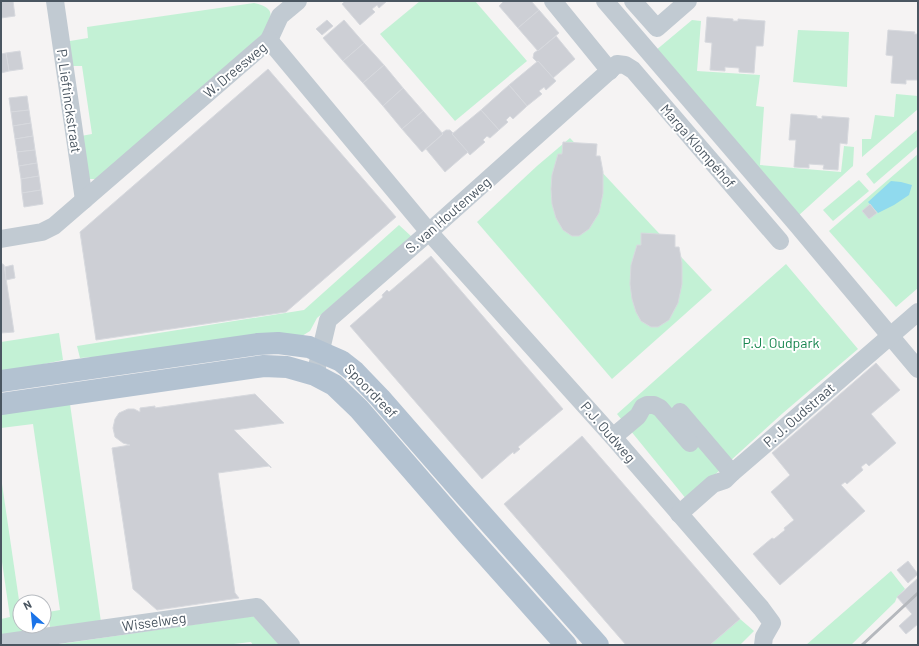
<svg xmlns="http://www.w3.org/2000/svg" width="919" height="646" font-family="Barlow,sans-serif">
<style>
.green{fill:#c3f1d5}
.water{fill:#90daee}
.building{fill:#cdcfd5;stroke:#d7d9de}
.lines{fill:none;stroke-linecap:round;stroke-linejoin:round}
.minor{stroke:#c1cad2;stroke-width:18}
.major{stroke:#b3c2d1;stroke-width:22}
.rail{stroke:#b5b8bd;stroke-width:3}
.labels{text-anchor:middle;stroke-width:4;stroke-linejoin:round;paint-order:stroke}
.street-label{font-size:14px;fill:#4a5661;stroke:#fff}
.park-label{font-size:14px;fill:#17864f;stroke:#fff}
</style>
<rect width="100%" height="100%" fill="#f5f3f3"/>
<g class="green">
<polygon points="420,1 475,1 527,61 455,121 380,34"/>
<path d="M 254,3 C 276,8 272,15 265,32 L 97,179 L 89,179 L 81,136 L 92,134 L 82,66 L 70,66 L 64,42 L 88,38 L 87,27 Z"/>
<polygon points="692,20 701,21 697,71 760,75 756,106 764,107 760,165 841,172 844,146 854,147 853,166 798,216 655,51"/>
<polygon points="798,30 849,32 847,87 793,82"/>
<polygon points="896,94 918,96 918,109 862,157 862,139 871,139 875,115 894,117"/>
<polygon points="918,129 918,146 874,184 866,174"/>
<polygon points="570,138 712,290 612,379 477,222 537,166"/>
<polygon points="918,154 918,288 896,307 829,231"/>
<polygon points="859,180 869,191 833,221 823,210"/>
<polygon points="399,225 412,237 317,318 310,331 302,336 106,357 92,357 80,358 77,346 304,310"/>
<polygon points="786,264 858,349 783,413 687,500 617,414"/>
<polygon points="59,333 63,360 1,373 1,342"/>
<polygon points="70,404 101,622 50,627 48,612 60,610 33,424 1,428 1,411"/>
<polygon points="1,477 20,607 20,626 35,626 36,630 1,637 1,619 10,617 1,555"/>
<polygon points="891,571 905,589 897,597 895,602 851,645 806,645"/>
<polygon points="253,616 280,645 253,645 251,642 225,645 53,645"/>
<polygon points="740,619 754,631 740,645 710,645"/>
</g>
<polygon class="water" points="891,181 901,182 912,185 909,195 894,205 878,213 868,202"/>
<g class="building">
<polygon points="1,1 13,1 15,16 1,18"/>
<polygon points="345,1 387,1 379,8 377,5 372,9 375,12 360,25 342,4"/>
<polygon points="504,1 531,1 539,10 518,28 499,6"/>
<polygon points="539,10 559,33 538,51 518,28"/>
<polygon points="707,17 733,19 733,21 738,21 738,19 765,21 763,46 756,46 754,73 739,72 739,68 725,67 725,71 710,70 712,43 705,42"/>
<polygon points="327,20 333,26 322,35 316,29"/>
<polygon points="344,20 364,43 343,61 323,38"/>
<polygon points="888,30 915,32 914,34 918,34 918,80 906,80 906,84 891,83 893,56 886,55"/>
<polygon points="556,36 575,59 553,78 538,61 537,62 533,58 534,53 538,50 538,51"/>
<polygon points="364,43 384,65 363,83 343,61"/>
<polygon points="20,51 23,69 9,71 6,53"/>
<polygon points="6,53 9,71 1,73 1,54"/>
<polygon points="538,61 556,81 546,90 544,87 539,91 542,94 527,106 509,85"/>
<polygon points="384,65 403,88 383,106 363,83"/>
<polygon points="268,69 396,217 286,312 96,340 80,232"/>
<polygon points="509,85 527,106 513,119 510,116 506,120 508,122 499,130 481,110"/>
<polygon points="403,88 423,111 402,129 383,106"/>
<polygon points="27,96 29,110 11,112 9,98"/>
<polygon points="29,110 31,123 13,126 11,112"/>
<polygon points="481,110 499,130 490,138 487,136 483,140 485,142 470,155 452,134"/>
<polygon points="423,111 443,134 422,152 402,129"/>
<polygon points="791,114 817,116 817,118 822,119 822,116 849,118 847,144 840,143 838,170 823,169 824,165 809,164 809,168 794,167 796,140 789,140"/>
<polygon points="31,123 33,136 15,139 13,126"/>
<polygon points="446,130 450,130 453,133 452,134 468,152 445,172 426,149 443,134 442,133"/>
<polygon points="33,136 35,150 17,152 15,139"/>
<polygon points="563,142 597,144 596,156 600,156 603,172 603,193 599,213 589,229 579,236 572,236 563,230 556,218 552,204 551,189 552,175 558,154 562,154"/>
<polygon points="35,150 37,163 19,166 17,152"/>
<polygon points="37,163 39,176 21,179 19,166"/>
<polygon points="39,176 41,190 22,193 21,179"/>
<polygon points="41,190 43,204 24,207 22,193"/>
<polygon points="870,204 877,213 869,219 862,211"/>
<polygon points="641,233 675,235 675,247 679,247 682,263 682,284 678,303 669,320 658,327 651,327 641,321 636,312 632,299 630,284 631,265 637,245 641,245"/>
<polygon points="431,256 563,409 518,447 520,449 514,454 513,452 482,479 350,326 383,297 382,295 387,290 389,292"/>
<polygon points="1,263 4,265 14,332 1,333"/>
<polygon points="13,265 15,278 6,280 5,267"/>
<polygon points="876,363 900,390 871,414 896,443 869,466 866,463 861,467 863,470 847,484 845,482 841,485 865,511 780,585 753,554 772,538 774,539 785,530 784,528 794,520 771,492 790,475 772,453"/>
<polygon points="255,394 284,423 234,430 271,467 271,468 269,466 218,473 235,593 239,598 157,610 133,589 112,448 130,445 123,443 115,437 113,428 115,419 119,413 128,409 134,409 140,412 140,408 155,406 155,408"/>
<polygon points="582,436 740,619 710,645 626,645 504,504"/>
<polygon points="908,561 918,574 908,583 897,570"/>
<polygon points="918,578 918,624 906,634 899,626 912,614 897,597"/>
</g>
<g class="lines">
<g class="minor">
<polyline points="55,1 84,200"/>
<polyline points="553,1 610,71"/>
<polyline points="605,1 798,226 918,369"/>
<polyline points="633,1 657,28 688,1"/>
<polyline points="269,40 280,16 298,1"/>
<polyline points="1,239 42,232 54,226 269,40 429,232 613,437 761,608 772,623 764,637 763,645"/>
<polyline points="315,375 328,320 429,232 617,64 625,65 633,70 780,241"/>
<polyline points="680,412 732,473"/>
<polyline points="613,437 638,416 643,407 647,405 654,405 660,408 690,443"/>
<polyline points="679,514 713,484 725,480 732,473 918,312"/>
<polyline points="1,643 257,607 291,645"/>
</g>
<g class="major">
<polyline points="1,381 258,344 278,343 309,347 341,361 355,372 380,398 462,492 598,645"/>
<polyline points="1,404 264,366 287,367 315,375 334,385 359,409 469,536 566,645"/>
</g>
<polyline class="rail" points="862,645 918,593"/>
</g>
<g class="labels">
<g class="street-label">
<text transform="translate(235 70) rotate(-40)" y="5">W. Dreesweg</text>
<text transform="translate(69 101) rotate(82)" y="5">P. Lieftinckstraat</text>
<text transform="translate(698 146) rotate(49)" y="5">Marga Klompéhof</text>
<text transform="translate(448 215) rotate(-41)" y="5">S. van Houtenweg</text>
<text transform="translate(371 391) rotate(46)" y="5">Spoordreef</text>
<text transform="translate(799 415) rotate(-41)" y="5">P. J. Oudstraat</text>
<text transform="translate(608 432) rotate(49)" y="5">P.J. Oudweg</text>
<text transform="translate(154 622) rotate(-8)" y="5">Wisselweg</text>
</g>
<g class="park-label">
<text x="781" y="348">P.J. Oudpark</text>
</g>
</g>
<rect width="919" height="646" fill="none" stroke="#4a5661" stroke-width="4"/>
<g transform="translate(32 614) rotate(333)"><circle r="19" fill="#ffffff" stroke="#b7bbc0"/>
<path d="M0-3L7 15L0 10L-7 15Z" fill="#1a73e8"/>
<text y="-6" font-size="11" font-weight="bold" text-anchor="middle" fill="#4a5661">N</text>
</g>
</svg>
